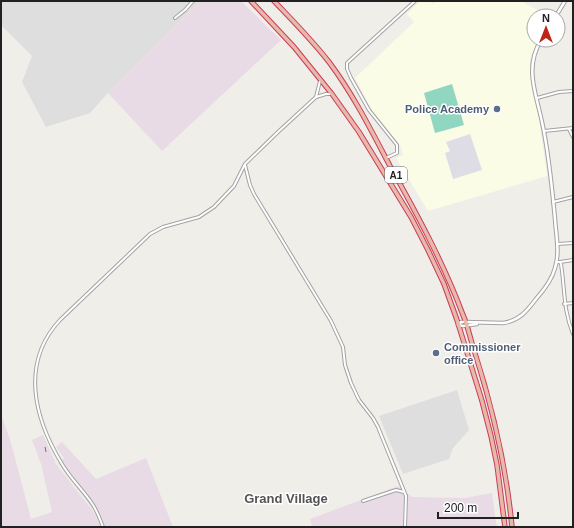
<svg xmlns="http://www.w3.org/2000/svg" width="574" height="528" font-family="Arial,sans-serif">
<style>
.residential{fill:#dfdede}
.industrial{fill:#e8dbe5}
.education{fill:#fafce6}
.pitch{fill:#90d6c0}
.plaza{fill:#dedde6}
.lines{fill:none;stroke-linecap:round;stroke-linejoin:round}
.minor-casing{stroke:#a2a2a2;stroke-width:4}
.tertiary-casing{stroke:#a2a2a2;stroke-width:4.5}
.trunk-casing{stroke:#c93b60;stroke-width:5.5}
.minor{stroke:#fff;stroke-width:2}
.tertiary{stroke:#fff;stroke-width:2.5}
.trunk{stroke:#e8b9a6;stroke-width:3.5}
.rail{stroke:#6f6f6f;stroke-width:1;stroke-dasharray:8 8;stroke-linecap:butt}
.service-dot{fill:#5c6f8a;stroke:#fff;stroke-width:1.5}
.labels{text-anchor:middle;stroke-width:3;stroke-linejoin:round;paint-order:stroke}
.shield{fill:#fff;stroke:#646464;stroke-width:1}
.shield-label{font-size:10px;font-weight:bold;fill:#212121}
.service-label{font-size:11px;font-weight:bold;fill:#4e5e75;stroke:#fff;text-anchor:end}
.quarter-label{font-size:13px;font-weight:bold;fill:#545454;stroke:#fff}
</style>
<rect width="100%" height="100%" fill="#f0eee9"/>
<g class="residential">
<polygon points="1,1 200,1 108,93 90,113 46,127 22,82 32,56 1,25"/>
<polygon points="457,390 469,430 453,448 449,459 403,474 379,416"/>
</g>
<g class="industrial">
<polygon points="200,1 241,1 281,40 162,151 108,93"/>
<polygon points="1,415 10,439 31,519 52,512 41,464 32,440 43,435 56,464 96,515 101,527 1,527"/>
<polygon points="62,442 96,479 146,458 173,527 102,527 95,512 58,463 64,458 56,447"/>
<polygon points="398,486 412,497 465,498 492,493 496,523 498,527 312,527 310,519"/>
</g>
<polygon class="education" points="420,1 429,1 433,4 436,1 521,1 548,16 534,16 534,40 539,40 533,52 530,59 530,74 539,118 547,176 428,211 396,158 403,155 400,145 372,110 355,78 414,22 407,14"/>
<polygon class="pitch" points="452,84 464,125 435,133 424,93"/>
<polygon class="plaza" points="470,134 482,170 453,179 445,153 450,151 446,142"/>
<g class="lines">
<defs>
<g id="minor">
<polyline points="175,18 185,10 193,1"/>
<polyline points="316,97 320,81"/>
<polyline points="537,98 559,92 573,91"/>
<polyline points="569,129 573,137"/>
<polyline points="544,131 573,128"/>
<polyline points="386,158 397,153 397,145 369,110 351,78 347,69 347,63 415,1"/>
<polyline points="245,165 250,185 254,194 331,321 343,347 345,365 351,383 359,400 373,418 378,427 406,496"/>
<polyline points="553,202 573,197"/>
<polyline points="557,244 573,243"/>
<path d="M 557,262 L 560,262 L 561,264 C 565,289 563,309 573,334"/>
<polyline points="560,262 573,260"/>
<polyline points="564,304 573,303"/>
<polyline points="363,501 396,490 404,492"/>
<path d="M 103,527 C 100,519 97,510 91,502 C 82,489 70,478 62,464 C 34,418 20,363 60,320 L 150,234 L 163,227 L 199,217 L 214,207 L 234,186 L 245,164 L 278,132 L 316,97 L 326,94 L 332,94"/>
<polyline points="405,527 406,496"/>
</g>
<g id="tertiary">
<polyline points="556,16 565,1"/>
<path d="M 458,325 L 461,322 L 465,322 L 503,323 C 519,321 527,311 536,299 C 544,290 552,280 555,268 C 560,253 556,235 555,219 C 552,187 549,154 542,122 C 536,93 524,68 541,40"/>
<polyline points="458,325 463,326 477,324"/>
</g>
<g id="trunk">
<polyline points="251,1 294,47 332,94 359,132 411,217 428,250 444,284 457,320 482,401 491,436 497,465 505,527"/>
<path d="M 274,1 C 293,21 312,40 329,62 C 353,94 371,130 390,166 C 417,214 444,264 463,315 C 468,326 470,338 474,350 C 493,409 506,465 512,527"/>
</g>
</defs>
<use href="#minor" class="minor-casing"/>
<use href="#tertiary" class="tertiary-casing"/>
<use href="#trunk" class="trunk-casing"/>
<use href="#minor" class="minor"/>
<use href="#tertiary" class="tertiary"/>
<use href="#trunk" class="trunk"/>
<polyline class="rail" points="45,447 46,452"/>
</g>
<g class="service-dot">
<circle cx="497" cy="109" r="4"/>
<circle cx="436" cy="353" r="4"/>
</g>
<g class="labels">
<rect class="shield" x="385" y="167" width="22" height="16" rx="3"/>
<g class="shield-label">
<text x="396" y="179">A1</text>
</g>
<g class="service-label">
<text x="489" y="113">Police Academy</text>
<text x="444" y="351" text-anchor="start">Commissioner<tspan x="444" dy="13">office</tspan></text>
</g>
<g class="quarter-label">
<text x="286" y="503">Grand Village</text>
</g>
</g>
<rect width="574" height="528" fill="none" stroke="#212121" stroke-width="4"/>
<g transform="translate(546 28)"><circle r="19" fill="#ffffff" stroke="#a6a6a6"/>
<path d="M0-3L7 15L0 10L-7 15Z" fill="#bb2416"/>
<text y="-6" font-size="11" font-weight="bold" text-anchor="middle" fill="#212121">N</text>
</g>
<path d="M438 512v6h80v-6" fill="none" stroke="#212121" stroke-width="2"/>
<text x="444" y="512" font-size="12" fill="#212121" stroke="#ffffff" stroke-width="3" paint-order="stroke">200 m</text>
</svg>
